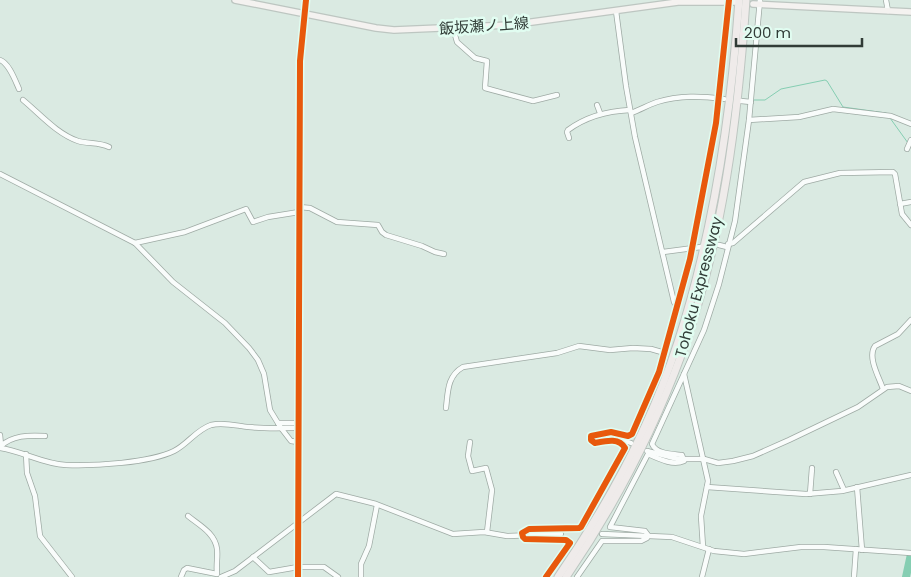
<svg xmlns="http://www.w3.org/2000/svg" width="911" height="577" font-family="Poppins,'Noto Sans JP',sans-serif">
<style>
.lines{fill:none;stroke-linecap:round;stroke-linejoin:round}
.stream{stroke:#85ceb2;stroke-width:1}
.river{stroke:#85ceb2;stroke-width:8}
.minor-casing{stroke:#9eaaa4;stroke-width:6}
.major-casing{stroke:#bdc6c1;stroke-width:8}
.highway-casing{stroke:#bdc6c1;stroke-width:9}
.minor{stroke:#f9fcfb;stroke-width:4.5}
.major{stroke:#f4f2f0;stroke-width:5.5}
.highway{stroke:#efebea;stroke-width:7}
.cycleway-casing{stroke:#e1fdf1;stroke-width:9}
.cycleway{stroke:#e8590c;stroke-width:6}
.labels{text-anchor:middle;stroke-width:5;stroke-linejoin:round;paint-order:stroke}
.street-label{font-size:15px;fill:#313c37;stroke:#e1fdf1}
</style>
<rect width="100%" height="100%" fill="#daeae2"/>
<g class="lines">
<g class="stream">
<polyline points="754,100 765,100 781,89 825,80 827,81 843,107 886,113"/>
<polyline points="890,118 908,143"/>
</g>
<polyline class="river" points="906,577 911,554"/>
<defs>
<g id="minor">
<polyline points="886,0 888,11"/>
<polyline points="616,11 626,86 635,137 674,302 677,307"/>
<polyline points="453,28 457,42 475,58 487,61 485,88 533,101 557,95"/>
<path d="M 0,60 C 9,63 15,80 19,89"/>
<path d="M 23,100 C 40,114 57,134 78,141 C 88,144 99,142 109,147"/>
<polyline points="741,101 751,102"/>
<polyline points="597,105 600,113"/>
<path d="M 631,113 C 640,110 648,105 657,102 C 680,95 701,96 724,99"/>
<polyline points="749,120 799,117 833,109 891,116 911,124"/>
<path d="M 569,138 L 567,132 L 568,130 C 587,116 607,111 630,110"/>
<polyline points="907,149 911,140"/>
<polyline points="0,174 135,243 173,282 225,323 249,348 258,360 264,374 270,410 281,428 291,441 298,442"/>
<polyline points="900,204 911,202"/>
<polyline points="299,207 310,208 337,222 378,225 382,232 386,235 422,246 435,252 444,254"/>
<polyline points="135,243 185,232 246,209 253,222 268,217 299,212"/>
<polyline points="728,244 733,243 804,182 840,173 893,172 895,174 902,214 911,225"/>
<polyline points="719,245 727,247"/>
<polyline points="663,252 701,247"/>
<polyline points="684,374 708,481 701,516 703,547"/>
<path d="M 883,389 C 879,377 867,357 875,346 L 898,334 L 911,320"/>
<path d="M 446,408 C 448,392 447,376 463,367 L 557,353 L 579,346 L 610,350 L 633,348 L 651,349 L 665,353"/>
<polyline points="278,423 298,423"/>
<polyline points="0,435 1,445"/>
<polyline points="591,439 614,437 631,443"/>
<polyline points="470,442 468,456 472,471 486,468 492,490 487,532"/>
<path d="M 0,447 C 12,435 29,435 45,436"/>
<path d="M 0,448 C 22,451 43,464 66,465 C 95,466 149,463 174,451 C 188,444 196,430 211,425 C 224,422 237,426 249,427 C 265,429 282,428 298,428"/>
<polyline points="647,451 678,459 704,459 718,463 733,461 753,456 789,440 858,407 887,387 899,386 911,391"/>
<polyline points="26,454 27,473 35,496 40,536 72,577"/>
<polyline points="836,472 844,490"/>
<polyline points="707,487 806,494 842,491 911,475"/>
<polyline points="857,487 862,550"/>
<polyline points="810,494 812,468"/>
<path d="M 188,516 C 199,525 215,533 217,549 C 218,557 216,564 217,573"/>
<polyline points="602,534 672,537 714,551 744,554 801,547 824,547 911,553"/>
<polyline points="253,557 269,572 298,567 324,567 338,577"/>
<polyline points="181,577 184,570 187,568 217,574"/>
<polyline points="221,577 235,571 336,494 376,504 453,534 484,532 507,536 561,534"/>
<polyline points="298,577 300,61 306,0"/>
<polyline points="361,577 361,564 369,546 377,505"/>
<path d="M 546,577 L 570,543 L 566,540 L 525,539 L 523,537 L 522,533 L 529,529 L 579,528 L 581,527 L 625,448 C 619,437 605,441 595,443 L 591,440 L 591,436 L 611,432 L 628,436 L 632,434 L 659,372 L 690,259 L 716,123 L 729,0"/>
<path d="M 577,577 L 602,541 L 641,541 L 647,538 L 648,535 L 645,531 L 610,527 L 648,454 C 659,459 673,466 684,461 L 682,455 C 673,454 656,454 652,444 L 704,330 L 719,284 L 735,221 L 749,120 L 760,0"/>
<polyline points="702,577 709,549"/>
<polyline points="854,577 856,549"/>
</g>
<g id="major">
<polyline points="235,0 376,28 394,30 510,25 678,2 735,2"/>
<polyline points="753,4 911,12"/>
</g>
<g id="highway">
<path d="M 558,577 C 608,505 651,425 678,342 C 714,231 731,116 739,0"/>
<path d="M 566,577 C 614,507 653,432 682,353 C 723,240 738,118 746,0"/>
</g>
</defs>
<use href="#minor" class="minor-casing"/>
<use href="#major" class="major-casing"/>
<use href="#highway" class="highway-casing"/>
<use href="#minor" class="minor"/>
<use href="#major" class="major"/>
<use href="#highway" class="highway"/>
<defs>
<g id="cycleway">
<polyline points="298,577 300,61 306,0"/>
<path d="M 546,577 L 570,543 L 566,540 L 525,539 L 523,537 L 522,533 L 529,529 L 579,528 L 581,527 L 625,448 C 619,437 605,441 595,443 L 591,440 L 591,436 L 611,432 L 628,436 L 632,434 L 659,372 L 690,259 L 716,123 L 729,0"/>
</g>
</defs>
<use href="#cycleway" class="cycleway-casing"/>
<use href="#cycleway" class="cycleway"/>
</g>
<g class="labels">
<g class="street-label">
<text transform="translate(484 26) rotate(-4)" y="5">飯坂瀬ノ上線</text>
<text transform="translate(699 287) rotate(-75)" y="5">Tohoku Expressway</text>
</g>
</g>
<path d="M736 38v8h126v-8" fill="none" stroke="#313c37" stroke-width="2.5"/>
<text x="744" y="38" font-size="15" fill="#313c37" stroke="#e1fdf1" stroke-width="4" paint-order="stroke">200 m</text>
</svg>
